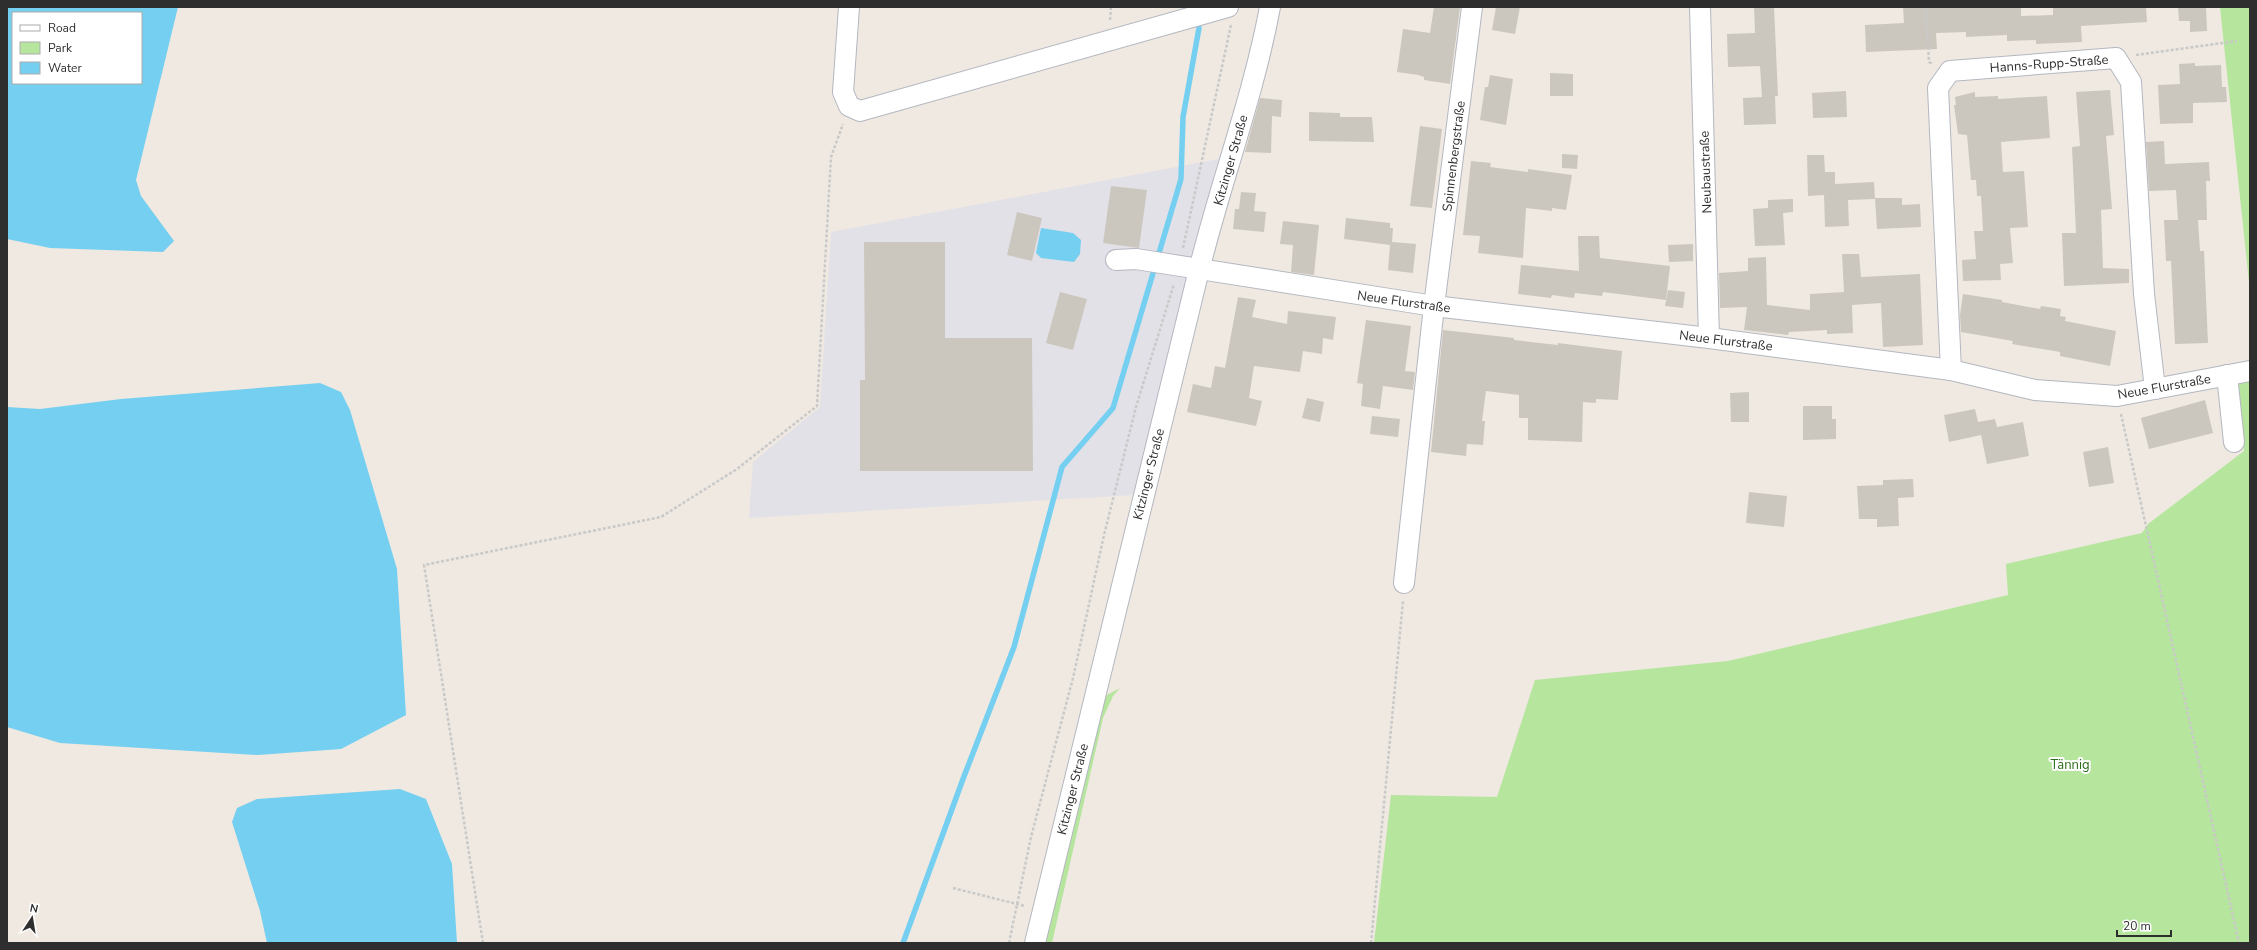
<svg xmlns="http://www.w3.org/2000/svg" width="2257" height="950" font-family="'Nunito Sans',sans-serif">
<style>
.industrial{fill:#e3e1e8}
.green{fill:#b6e59e}
.water{fill:#75cff0;fill-rule:evenodd}
.lines{fill:none;stroke-linecap:round;stroke-linejoin:round}
.stream{stroke:#75cff0;stroke-width:5.5}
.building{fill:#cbc7bf}
.minor-casing{stroke:#b4b7c1;stroke-width:22}
.path{stroke:#c9c9c9;stroke-width:2.5;stroke-dasharray:3 2;stroke-linecap:butt}
.minor{stroke:#fff;stroke-width:20}
.labels{text-anchor:middle;stroke-width:4;stroke-linejoin:round;paint-order:stroke}
.street-label{font-size:13px;fill:#2e2e2e;stroke:#fff}
.park-label{font-size:13px;fill:#2c6e1b;stroke:#fff}
</style>
<rect width="100%" height="100%" fill="#efe9e1"/>
<polygon class="industrial" points="1229,157 1134,495 749,518 753,462 820,407 831,232"/>
<g class="green">
<polygon points="2220,7 2250,7 2250,292"/>
<polygon points="2250,376 2250,943 1374,943 1391,795 1497,797 1535,680 1728,661 2008,595 2006,564 2142,533 2148,524 2244,451 2235,378"/>
<polygon points="1120,688 1113,696 1103,718 1052,943 1043,943 1100,706 1107,695"/>
</g>
<g class="water">
<path d="M 7,7 L 178,7 L 136,180 L 141,196 L 174,241 L 163,252 L 50,248 L 7,239 ZM 13,13 L 141,13 L 141,83 L 13,83 Z"/>
<polygon points="1041,228 1073,233 1081,240 1080,254 1074,262 1041,258 1036,253"/>
<polygon points="320,383 341,392 350,410 397,569 406,715 341,749 258,755 60,743 7,727 7,407 40,409 121,399"/>
<polygon points="400,789 426,799 452,864 457,943 267,943 260,911 232,822 237,808 257,799"/>
</g>
<g class="lines">
<polyline class="stream" points="903,943 963,779 1014,647 1062,467 1113,408 1181,179 1183,117 1199,28"/>
</g>
<g class="building">
<polygon points="1434,7 1460,7 1450,84 1424,80 1424,77 1418,75 1397,72 1403,29 1430,33"/>
<polygon points="1496,7 1520,7 1515,34 1492,30"/>
<polygon points="1754,7 1774,7 1778,96 1775,96 1776,124 1744,125 1743,98 1762,97 1760,66 1728,67 1727,34 1755,33"/>
<polygon points="1903,7 2021,7 2021,16 2053,15 2053,7 2146,7 2147,22 2081,26 2082,42 2036,44 2036,40 2007,41 2007,35 1966,37 1966,32 1936,33 1937,49 1866,52 1865,25 1904,23"/>
<polygon points="2178,7 2206,7 2207,31 2190,32 2190,21 2179,21"/>
<polygon points="2195,63 2195,66 2221,65 2222,87 2226,87 2227,102 2193,103 2193,123 2160,124 2158,85 2180,84 2179,64"/>
<polygon points="1550,73 1573,74 1573,96 1550,96"/>
<polygon points="1490,75 1513,79 1506,125 1480,120 1485,87 1488,87"/>
<polygon points="2110,90 2114,135 2106,136 2112,209 2101,210 2103,268 2129,269 2129,283 2064,286 2062,233 2076,233 2072,147 2080,146 2076,92"/>
<polygon points="1846,91 1847,117 1813,118 1812,93"/>
<polygon points="1975,92 1975,97 1998,96 1998,99 2047,96 2050,138 2001,142 2003,172 2024,171 2028,227 2010,228 2013,263 2000,264 2001,280 1963,281 1962,260 1976,259 1974,231 1983,231 1981,196 1977,196 1976,180 1971,180 1967,135 1958,134 1954,105 1956,105 1955,97"/>
<polygon points="1260,98 1282,100 1281,117 1272,116 1271,153 1245,152"/>
<polygon points="1309,112 1340,113 1340,117 1372,117 1374,142 1309,141"/>
<polygon points="1420,126 1442,129 1432,208 1410,206"/>
<polygon points="2164,141 2165,164 2209,162 2210,181 2206,181 2207,220 2198,220 2200,251 2204,251 2208,343 2175,344 2171,261 2166,261 2164,220 2178,220 2176,190 2149,191 2146,142"/>
<polygon points="1562,154 1578,155 1577,169 1562,168"/>
<polygon points="1807,155 1824,155 1825,172 1835,172 1835,184 1874,182 1875,199 1848,200 1849,226 1825,227 1824,195 1808,196"/>
<polygon points="1471,161 1491,163 1490,167 1528,172 1528,169 1572,175 1566,210 1552,208 1552,211 1526,208 1523,258 1478,253 1480,236 1463,235"/>
<polygon points="1111,186 1147,190 1139,248 1103,243"/>
<polygon points="1241,192 1256,193 1254,211 1266,212 1264,232 1233,229 1235,209 1239,209"/>
<polygon points="1875,198 1902,198 1902,205 1920,204 1921,227 1877,229"/>
<polygon points="1793,199 1793,212 1783,213 1785,245 1755,246 1753,209 1768,208 1768,200"/>
<polygon points="1017,212 1042,218 1032,261 1007,255"/>
<polygon points="1346,218 1390,223 1390,228 1393,228 1392,242 1416,244 1413,273 1388,270 1390,245 1344,239"/>
<polygon points="1283,221 1319,225 1314,275 1291,272 1293,245 1280,244"/>
<polygon points="1578,236 1599,236 1600,258 1670,266 1666,300 1603,292 1602,296 1575,293 1574,298 1552,295 1551,298 1518,294 1521,265 1579,271"/>
<polygon points="864,242 945,242 945,338 1032,338 1033,471 860,471 860,380 865,380"/>
<polygon points="1693,244 1693,261 1669,262 1668,245"/>
<polygon points="1842,254 1859,254 1861,277 1920,274 1923,345 1883,347 1881,303 1852,305 1853,333 1827,334 1827,330 1789,332 1788,335 1744,330 1747,307 1720,308 1719,273 1748,271 1748,258 1766,257 1767,305 1810,310 1810,294 1844,292"/>
<polygon points="1668,290 1685,292 1683,308 1665,306"/>
<polygon points="1060,292 1087,299 1073,350 1046,343"/>
<polygon points="1963,294 2002,300 2002,302 2040,309 2041,306 2061,309 2060,316 2066,317 2065,321 2116,331 2110,366 2060,356 2060,352 2012,344 2013,341 1961,332 1960,315"/>
<polygon points="1238,297 1256,300 1252,317 1287,324 1288,311 1336,317 1333,340 1323,338 1322,354 1303,351 1300,372 1254,366 1249,398 1262,401 1256,426 1187,412 1193,384 1211,388 1215,366 1225,368"/>
<polygon points="1366,320 1411,326 1405,371 1415,372 1413,390 1383,386 1380,409 1361,406 1363,384 1357,383"/>
<polygon points="1443,330 1514,338 1514,340 1558,345 1558,343 1622,351 1618,400 1596,399 1596,403 1583,402 1582,442 1528,440 1528,418 1519,418 1519,395 1486,391 1482,421 1485,421 1483,445 1467,444 1466,456 1431,452"/>
<polygon points="1749,392 1749,422 1731,422 1730,393"/>
<polygon points="1307,398 1324,402 1320,422 1302,418"/>
<polygon points="2205,400 2213,433 2149,449 2141,418"/>
<polygon points="1803,406 1832,406 1832,419 1836,419 1836,439 1803,440"/>
<polygon points="1975,409 1978,422 1995,419 1997,427 2023,422 2029,456 1987,464 1981,435 1949,442 1944,415"/>
<polygon points="1372,416 1400,419 1398,437 1370,434"/>
<polygon points="2108,447 2114,483 2089,487 2083,452"/>
<polygon points="1913,479 1914,497 1898,498 1899,526 1877,527 1877,519 1859,519 1857,486 1883,485 1883,480"/>
<polygon points="1749,492 1787,496 1784,527 1746,523"/>
</g>
<g class="lines">
<defs>
<g id="minor">
<polyline points="849,7 843,92 849,106 860,111 1228,7"/>
<polyline points="1700,7 1709,338"/>
<polyline points="1116,260 1136,259 1434,306 1709,338 1951,370 2035,390 2117,396 2250,371"/>
<polyline points="1951,370 1938,88 1950,71 2116,58 2131,82 2144,294 2155,389"/>
<polyline points="2227,375 2234,442"/>
<polyline points="1404,583 1434,306 1472,7"/>
<path d="M 1035,943 C 1088,719 1142,496 1198,274 C 1220,184 1253,98 1270,7"/>
</g>
</defs>
<use href="#minor" class="minor-casing"/>
<g class="path">
<polyline points="1926,7 1929,62 1933,64"/>
<polyline points="1110,20 1111,7"/>
<polyline points="2136,55 2237,41"/>
<polyline points="1183,248 1231,25"/>
<polyline points="2121,414 2239,943"/>
<polyline points="953,888 1025,906"/>
<polyline points="483,943 424,565 661,517 737,469 817,406 831,157 843,124"/>
<polyline points="1009,943 1031,837 1073,678 1104,535 1136,407 1174,284"/>
<polyline points="1371,943 1403,601"/>
</g>
<use href="#minor" class="minor"/>
</g>
<g class="labels">
<g class="street-label">
<text transform="translate(2049 63) rotate(-4)" y="5">Hanns-Rupp-Straße</text>
<text transform="translate(1453 156) rotate(-83)" y="5">Spinnenbergstraße</text>
<text transform="translate(1230 160) rotate(-74)" y="5">Kitzinger Straße</text>
<text transform="translate(1705 172) rotate(-92)" y="5">Neubaustraße</text>
<text transform="translate(1404 301) rotate(8)" y="5">Neue Flurstraße</text>
<text transform="translate(1726 340) rotate(7)" y="5">Neue Flurstraße</text>
<text transform="translate(2164 386) rotate(-10)" y="5">Neue Flurstraße</text>
<text transform="translate(1148 474) rotate(-76)" y="5">Kitzinger Straße</text>
<text transform="translate(1072 789) rotate(-76)" y="5">Kitzinger Straße</text>
</g>
<g class="park-label">
<text x="2070" y="769">Tännig</text>
</g>
</g>
<rect width="2257" height="950" fill="none" stroke="#2e2e2e" stroke-width="16"/>
<rect x="12" y="12" width="130" height="72" fill="#ffffff" stroke="#ababab"/>
<rect x="20" y="25" width="20" height="6" fill="#ffffff" stroke="#ababab"/>
<text x="48" y="32" font-size="12" fill="#2e2e2e">Road</text>
<rect x="20" y="42" width="20" height="12" fill="#b6e59e" stroke="#ababab"/>
<text x="48" y="52" font-size="12" fill="#2e2e2e">Park</text>
<rect x="20" y="62" width="20" height="12" fill="#75cff0" stroke="#ababab"/>
<text x="48" y="72" font-size="12" fill="#2e2e2e">Water</text>
<g transform="translate(32 918) rotate(12)" stroke="#ffffff" stroke-width="3" paint-order="stroke">
<path d="M0-3L7 15L0 10L-7 15Z" fill="#2e2e2e"/>
<text y="-6" font-size="11" font-weight="bold" text-anchor="middle" fill="#2e2e2e">N</text>
</g>
<path d="M2117 930v6h54v-6" fill="none" stroke="#2e2e2e" stroke-width="2"/>
<text x="2123" y="930" font-size="12" fill="#2e2e2e" stroke="#ffffff" stroke-width="3" paint-order="stroke">20 m</text>
</svg>
